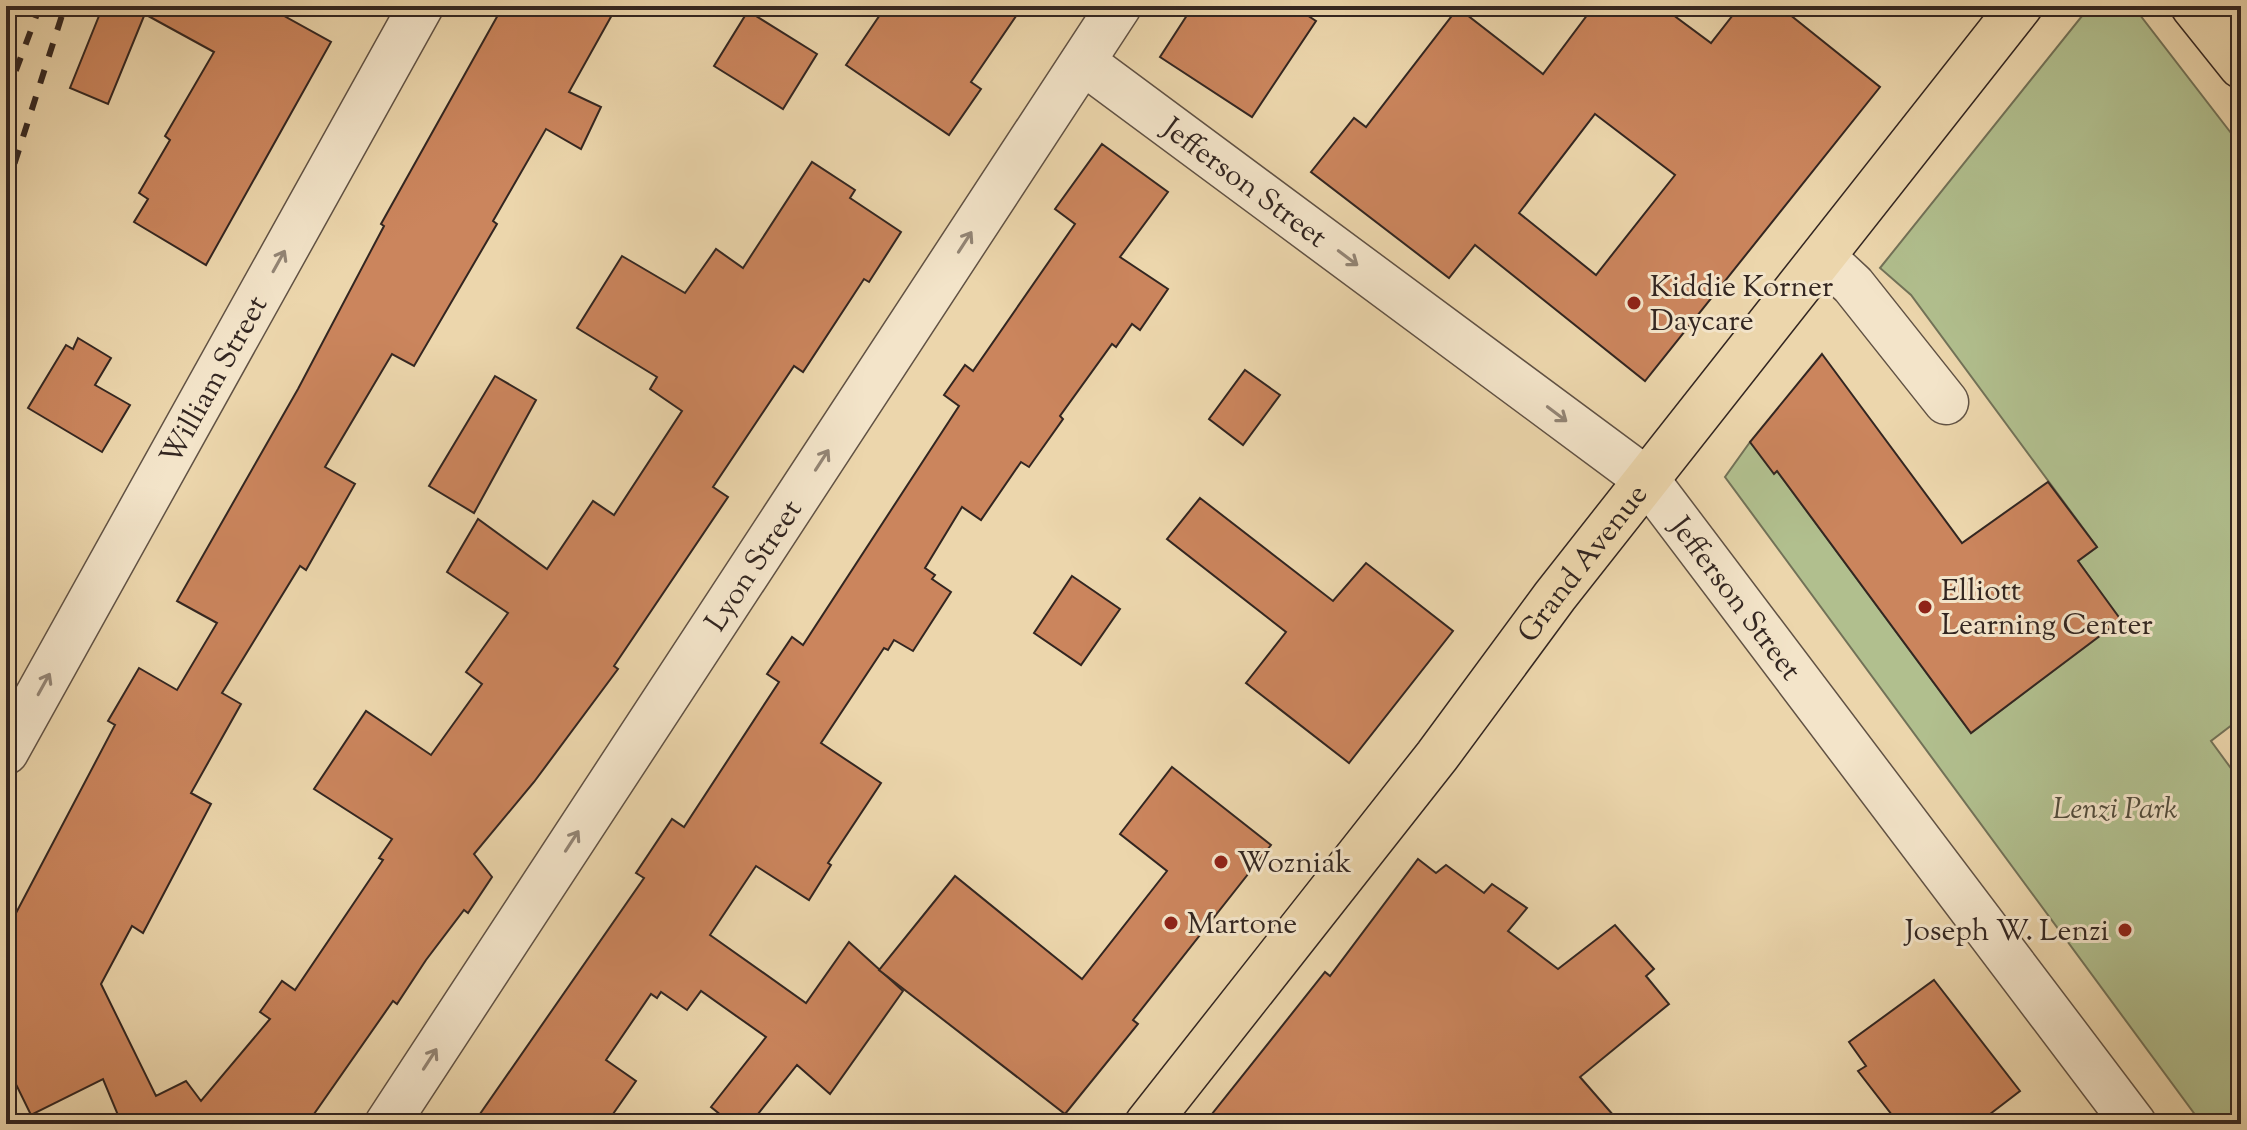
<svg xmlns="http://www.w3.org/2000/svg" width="2247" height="1130" font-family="'Sorts Mill Goudy',serif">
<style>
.green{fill:#b1bf8e;stroke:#727258;stroke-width:2}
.building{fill:#cb855d;stroke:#332621;stroke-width:2;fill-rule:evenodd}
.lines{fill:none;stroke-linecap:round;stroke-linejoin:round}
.minor-casing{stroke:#615244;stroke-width:47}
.major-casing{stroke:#332621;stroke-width:47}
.highway-casing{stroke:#332621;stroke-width:47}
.minor{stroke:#f3e4c9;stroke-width:44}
.major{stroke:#ecd6ac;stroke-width:44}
.highway{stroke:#ecd6ac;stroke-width:44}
.rail{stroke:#332621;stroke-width:6;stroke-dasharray:14 14;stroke-linecap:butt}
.oneway{stroke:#938575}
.poi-dot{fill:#8f2418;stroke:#f3e4c9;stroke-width:3}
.labels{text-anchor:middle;stroke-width:6;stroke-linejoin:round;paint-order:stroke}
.street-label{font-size:30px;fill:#332621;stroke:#f3e4c9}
.poi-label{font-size:30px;fill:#332621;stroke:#f3e4c9;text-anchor:start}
.park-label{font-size:30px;font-style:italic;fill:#524c3c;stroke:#f3e4c9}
</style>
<rect width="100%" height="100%" fill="#ecd6ac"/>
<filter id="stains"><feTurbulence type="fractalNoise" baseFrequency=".0025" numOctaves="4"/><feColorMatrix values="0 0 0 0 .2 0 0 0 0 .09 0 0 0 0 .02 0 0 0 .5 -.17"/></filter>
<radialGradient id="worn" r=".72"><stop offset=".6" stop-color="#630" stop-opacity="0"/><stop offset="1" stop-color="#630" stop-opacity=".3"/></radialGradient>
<polygon class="green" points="2090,6 2133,6 2241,146 2241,718 2211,741 2241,782 2241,1111 2224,1124 2202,1124 1725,477 1750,442 1777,471 1971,733 2120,620 2078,561 2097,547 1911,295 1880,268"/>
<g class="building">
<polygon points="103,6 119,6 144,16 108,104 70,88"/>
<polygon points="130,6 266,6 331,42 206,265 134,222 148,199 139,193 170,140 165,136 214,52"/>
<polygon points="503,6 617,6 569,92 601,107 581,149 546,129 493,221 497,224 414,366 392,354 325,467 355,484 306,570 300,566 222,693 241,704 191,793 211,804 143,933 132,926 101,984 156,1096 186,1081 201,1101 270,1019 260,1012 282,981 295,990 383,860 379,858 392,839 314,789 366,711 431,755 482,684 466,672 508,613 447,572 478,519 547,569 593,501 614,515 682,411 650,389 657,377 577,328 622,256 685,293 716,249 743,268 812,162 855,190 850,198 901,232 869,282 864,279 803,372 794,366 713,487 728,497 614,666 618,669 534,782 474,854 492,877 468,913 464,910 426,960 397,1004 393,1001 307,1124 102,1124 118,1115 103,1079 31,1115 6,1064 6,932 115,725 108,721 139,668 177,690 217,623 177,601 298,389 384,226 381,224"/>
<polygon points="886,6 1023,6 971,82 981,89 949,135 846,65"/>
<polygon points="1193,6 1293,6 1316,21 1252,117 1160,57"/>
<path d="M 1594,6 L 1661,6 L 1711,43 L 1740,6 L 1779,6 L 1880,87 L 1645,381 L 1475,245 L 1449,278 L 1311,172 L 1354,118 L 1366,127 L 1458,8 L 1543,74 ZM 1595,114 L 1675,175 L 1596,275 L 1519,213 Z"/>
<polygon points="748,11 817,54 783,109 714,66"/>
<polygon points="1102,144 1168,192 1120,257 1168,289 1140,330 1132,324 1116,347 1112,344 1060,416 1063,419 1029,467 1021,462 981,520 962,507 925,568 935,575 932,579 951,592 913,651 894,640 888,650 884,648 821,743 881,783 828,863 831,865 809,900 756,866 710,935 806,1003 849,942 903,991 830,1094 797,1065 750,1124 732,1124 711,1107 766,1037 701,991 687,1010 661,992 657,998 651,994 606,1060 636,1081 606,1124 473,1124 644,878 636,873 672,819 684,827 779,682 767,674 792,637 803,645 959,406 944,395 965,365 973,371 1075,224 1055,209"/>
<polygon points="78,338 111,358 95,385 130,405 102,452 28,408 66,345 73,349"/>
<polygon points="1822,354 1962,543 2048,482 2097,547 2078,561 2121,620 1971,733 1777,471 1774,474 1750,442"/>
<polygon points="1245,370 1280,395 1243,445 1209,419"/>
<polygon points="495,376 536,400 474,513 429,486"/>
<polygon points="1200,498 1333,601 1366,563 1453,631 1349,763 1246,683 1286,632 1167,539"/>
<polygon points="1072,576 1120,609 1081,665 1034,633"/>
<polygon points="1172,767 1271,845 1133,1020 1138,1024 1065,1114 879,970 955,876 1082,979 1167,871 1120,834"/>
<polygon points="1418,859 1436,873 1446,865 1484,893 1492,884 1527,908 1508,931 1558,969 1615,925 1654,969 1646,976 1669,1004 1580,1077 1621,1124 1204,1124 1325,972 1330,976"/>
<polygon points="1934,980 2020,1091 1977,1124 1899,1124 1858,1071 1866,1066 1849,1042"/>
</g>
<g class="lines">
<defs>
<g id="minor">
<path id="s1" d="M 1083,62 L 1647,480 L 2134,1124"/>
<polyline points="1824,258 1853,285 1946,402"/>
<path id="s2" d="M 6,752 L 421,6"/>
<path id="s3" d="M 387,1124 L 1119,6"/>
</g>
<g id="major">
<path id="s4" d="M 1147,1124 L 1437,756 L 1555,596 L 2020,6"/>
</g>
<polyline id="highway" points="2193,6 2241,66"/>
</defs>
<use href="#minor" class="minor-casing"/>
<use href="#major" class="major-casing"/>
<use href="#highway" class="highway-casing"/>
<use href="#minor" class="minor"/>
<use href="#major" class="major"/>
<use href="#highway" class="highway"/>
<g class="rail">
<polyline points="6,16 10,6"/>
<polyline points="6,97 40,6"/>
<polyline points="6,190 65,6"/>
</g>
</g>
<defs><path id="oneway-shaft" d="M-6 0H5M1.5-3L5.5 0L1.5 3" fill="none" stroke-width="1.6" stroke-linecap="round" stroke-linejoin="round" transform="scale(2)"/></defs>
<g class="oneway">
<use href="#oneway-shaft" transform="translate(965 242) rotate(-57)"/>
<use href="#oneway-shaft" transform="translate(1348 258) rotate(37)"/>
<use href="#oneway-shaft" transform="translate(279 261) rotate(-61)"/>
<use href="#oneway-shaft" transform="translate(1557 414) rotate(37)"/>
<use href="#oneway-shaft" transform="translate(822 460) rotate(-57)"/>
<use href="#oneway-shaft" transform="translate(44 684) rotate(-61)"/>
<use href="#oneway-shaft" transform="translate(572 841) rotate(-57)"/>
<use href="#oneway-shaft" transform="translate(430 1059) rotate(-57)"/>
</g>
<g class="poi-dot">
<circle cx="1634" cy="303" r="8"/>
<circle cx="1925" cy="607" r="8"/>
<circle cx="1221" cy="862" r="8"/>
<circle cx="1171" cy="923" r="8"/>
<circle cx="2125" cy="930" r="8"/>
</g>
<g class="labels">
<g class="street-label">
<text dy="10" stroke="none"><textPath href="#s1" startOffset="202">Jefferson Street</textPath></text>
<text dy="10" stroke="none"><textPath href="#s2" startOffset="426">William Street</textPath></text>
<text dy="10" stroke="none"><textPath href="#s4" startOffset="710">Grand Avenue</textPath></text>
<text dy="10" stroke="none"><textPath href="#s3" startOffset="668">Lyon Street</textPath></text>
<text dy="10" stroke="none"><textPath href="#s1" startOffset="850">Jefferson Street</textPath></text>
</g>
<g class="poi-label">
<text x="1650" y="296">Kiddie Korner<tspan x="1650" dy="34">Daycare</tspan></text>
<text x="1941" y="600">Elliott<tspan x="1941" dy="34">Learning Center</tspan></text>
<text x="1237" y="872">Wozniak</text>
<text x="1187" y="933">Martone</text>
<text x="2109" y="940" text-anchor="end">Joseph W. Lenzi</text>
</g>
<g class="park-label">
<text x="2115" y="818">Lenzi Park</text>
</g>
</g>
<rect width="2247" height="1130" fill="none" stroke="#ecd6ac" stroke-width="32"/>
<rect x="8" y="8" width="2231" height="1114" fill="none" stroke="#332621" stroke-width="4"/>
<rect x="16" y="16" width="2215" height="1098" fill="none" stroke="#332621" stroke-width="2"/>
<rect width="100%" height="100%" filter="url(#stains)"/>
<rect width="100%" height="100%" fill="url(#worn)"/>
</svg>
